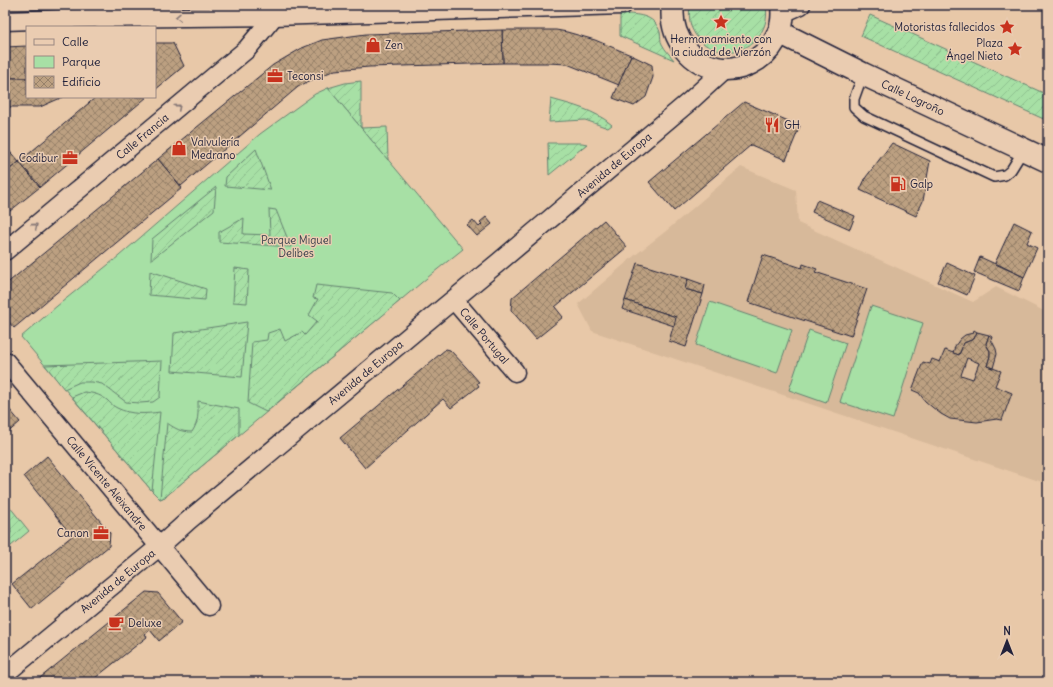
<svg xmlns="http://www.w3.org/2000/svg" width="1053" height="687" font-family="Delius,sans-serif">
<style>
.built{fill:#d7b99a}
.park{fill:#a7e0a5;stroke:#648170}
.garden{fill:url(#garden-furrows);stroke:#648170}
.building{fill:url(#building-cross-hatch);stroke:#22223b;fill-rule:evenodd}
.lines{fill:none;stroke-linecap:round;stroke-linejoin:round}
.lane-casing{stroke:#22223b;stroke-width:12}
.street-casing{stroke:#22223b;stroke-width:21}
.secondary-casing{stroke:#22223b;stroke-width:25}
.lane{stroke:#eaccb1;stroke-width:9}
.street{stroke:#eaccb1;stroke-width:18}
.secondary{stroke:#eaccb1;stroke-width:22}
.oneway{stroke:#867776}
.labels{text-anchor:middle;stroke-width:3;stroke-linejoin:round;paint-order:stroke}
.poi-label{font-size:11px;fill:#22223b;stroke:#eaccb1;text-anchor:start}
.street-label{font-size:11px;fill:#22223b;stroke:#eaccb1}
.park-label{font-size:11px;fill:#363e4b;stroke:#eaccb1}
</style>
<defs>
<pattern id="garden-furrows" width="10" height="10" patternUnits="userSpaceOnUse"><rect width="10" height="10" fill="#a7e0a5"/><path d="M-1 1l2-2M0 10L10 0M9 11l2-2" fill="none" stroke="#8fc08f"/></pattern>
<pattern id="building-cross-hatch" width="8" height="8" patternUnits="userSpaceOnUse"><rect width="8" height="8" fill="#bca081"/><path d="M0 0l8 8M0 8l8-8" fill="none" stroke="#98826b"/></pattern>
</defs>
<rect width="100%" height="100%" fill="#e8c8a8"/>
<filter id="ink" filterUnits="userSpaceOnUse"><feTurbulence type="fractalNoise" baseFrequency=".025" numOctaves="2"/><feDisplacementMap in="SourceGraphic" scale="8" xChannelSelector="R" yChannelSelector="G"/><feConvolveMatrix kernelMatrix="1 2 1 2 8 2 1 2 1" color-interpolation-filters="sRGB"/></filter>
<g filter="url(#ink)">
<polygon class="built" points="741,167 796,190 798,223 973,302 996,287 1048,313 1048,484 592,331 578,304 634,256 666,231"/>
<g class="park">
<polygon points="328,88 463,249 433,273 165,497 160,499 152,491 69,394 21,337 57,306 119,256 260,134 315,94"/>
<polygon points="710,302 792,330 777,373 696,345"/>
<polygon points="871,306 923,323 893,419 840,402"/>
<polygon points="809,330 846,343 826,403 789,390"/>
</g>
<g class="garden">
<path d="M 690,5 L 766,5 C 767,13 767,21 763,29 C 749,60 703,59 691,26 C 689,19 689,12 690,5 Z"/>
<path d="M 629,14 C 643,15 655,17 660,32 C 661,36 660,41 662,44 C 665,50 670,55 674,60 L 620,36 L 620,15 Z"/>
<polygon points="870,15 1048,95 1048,121 861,36"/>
<polygon points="361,81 361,128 387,127 388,160 328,88 345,83"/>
<path d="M 551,99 C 572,105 595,110 612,125 L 608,128 L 585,120 L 549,122 Z"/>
<polygon points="548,143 582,143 587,144 549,175"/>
<polygon points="256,149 271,190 225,186 226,177"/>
<polygon points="216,187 214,210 151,260 152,239"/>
<polygon points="269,209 276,210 291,247 219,242 219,232 244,218 243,234 270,235"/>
<polygon points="235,268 249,270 247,303 233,302"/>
<polygon points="150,271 206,289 205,300 149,295"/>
<polygon points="316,285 392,293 400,301 266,412 248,403 252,342 267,340 268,333 280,329 285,341 302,332 305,335 317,321 309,315 318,299 313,298"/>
<polygon points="247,322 242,377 172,371 174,333"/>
<polygon points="162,361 160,397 153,402 140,403 126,402 102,384 92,382 80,382 64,389 45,365"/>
<path d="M 84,392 C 93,393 99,394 107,400 C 110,403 113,406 117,408 C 131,415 146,414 160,412 L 152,491 L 72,397 Z"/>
<path d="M 198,401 L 239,409 L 239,435 L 165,497 L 160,499 L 167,423 C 176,429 181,432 192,432 C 199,421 198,414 198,401 Z"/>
<polygon points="5,501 29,531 5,551 5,538 11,533 9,514 5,513"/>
</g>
<g class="building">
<polygon points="502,30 556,30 567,32 595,40 631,55 619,85 567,64 548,63 503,63"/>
<polygon points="502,30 503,63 369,67 335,70 307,82 298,87 181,186 158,159 273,65 302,48 322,40 366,34"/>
<polygon points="155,43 173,43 184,66 155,90"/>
<polygon points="27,46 27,78 5,78 5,47"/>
<polygon points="631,55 652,65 653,77 646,97 634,106 613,98"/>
<polygon points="5,78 27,78 27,97 63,97 40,107 5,107"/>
<polygon points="96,97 147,97 40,187 19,162"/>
<polygon points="744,102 800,126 786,160 751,145 674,211 649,182"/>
<polygon points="892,143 930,161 923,201 916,216 860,190 866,177"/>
<polygon points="5,146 19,162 5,173"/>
<polygon points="158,159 182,188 14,328 5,318 5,285"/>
<polygon points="19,162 40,187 5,215 5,173"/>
<polygon points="817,200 855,216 850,229 812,212"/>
<polygon points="486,217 492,224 477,236 467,225 473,220 479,227 482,224 480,222"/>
<polygon points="604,220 627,247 555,307 563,317 536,339 511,310 512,298"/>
<polygon points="1014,222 1032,231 1027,243 1037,248 1024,277 995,263"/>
<polygon points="763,255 802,268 803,264 817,269 815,272 867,289 851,336 748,302"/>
<polygon points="980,257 1024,277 1019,291 974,272"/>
<polygon points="637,263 688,279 685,289 703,294 686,347 669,341 676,317 625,300"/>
<polygon points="947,263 975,276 967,295 938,282"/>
<polygon points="688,279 705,285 703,294 685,289"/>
<polygon points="625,300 676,317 674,326 622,309"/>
<polygon points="974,330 977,332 974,339 964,343 959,355 953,353 955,346 960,339 965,335 973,333"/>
<path d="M 977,332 L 989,335 L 986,344 L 990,351 L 990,356 L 987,366 L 1001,371 L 995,386 L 1012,393 L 1002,420 L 997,419 L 977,422 L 950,419 L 941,414 L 932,407 L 925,401 L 919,393 L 912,390 L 923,362 L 930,364 L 932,359 L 940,362 L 945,350 L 959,355 L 964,343 L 974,339 ZM 967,358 L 979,363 L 973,379 L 961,375 Z"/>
<polygon points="989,335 992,337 991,340 993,343 996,349 997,354 993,368 987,366 990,356 990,351 986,344"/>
<polygon points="446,349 450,350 466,367 479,382 477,383 479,386 451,408 443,399 365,468 340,438"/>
<polygon points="5,404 20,422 5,435"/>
<polygon points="47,456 110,533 109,546 32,609 12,584 72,536 24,476"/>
<polygon points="146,592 158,593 182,622 159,641 150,630 145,634 147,637 90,682 35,682"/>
</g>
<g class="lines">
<defs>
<polyline id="lane" points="863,74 854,99 854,107 864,116 994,177 1005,175 1011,170 1024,149"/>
<g id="street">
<polyline points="783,13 801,5"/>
<polyline points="5,21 89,18 274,16 623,5"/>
<path id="s1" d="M 5,251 L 247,49 L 274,16"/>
<path id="s2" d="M 454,300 L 515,372"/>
<path id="s3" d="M 5,361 L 209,606"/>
<path id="s4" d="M 5,674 L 160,546 L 189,520 L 425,323 L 499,262 L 690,101 L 725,69"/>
</g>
<g id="secondary">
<path d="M 673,5 C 669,37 691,66 724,69 C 748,70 771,54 779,32 C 783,23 783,14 782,5"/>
<path id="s5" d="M 779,32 L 863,74 L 1048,161"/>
</g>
</defs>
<use href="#lane" class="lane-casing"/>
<use href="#street" class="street-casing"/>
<use href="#secondary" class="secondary-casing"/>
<use href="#lane" class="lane"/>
<use href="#street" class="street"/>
<use href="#secondary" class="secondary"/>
</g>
<defs><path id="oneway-chevron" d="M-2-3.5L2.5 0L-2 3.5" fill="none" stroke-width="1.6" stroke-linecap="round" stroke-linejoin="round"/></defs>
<g class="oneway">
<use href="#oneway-chevron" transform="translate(178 17) rotate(179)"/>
<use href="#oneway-chevron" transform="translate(178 107) rotate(-40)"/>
<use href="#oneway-chevron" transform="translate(35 226) rotate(-40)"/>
</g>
</g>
<defs>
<symbol id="sight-bare" viewBox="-9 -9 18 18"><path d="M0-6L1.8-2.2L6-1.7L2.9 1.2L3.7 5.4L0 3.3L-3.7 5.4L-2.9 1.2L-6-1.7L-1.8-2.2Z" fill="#c8321e" stroke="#eaccb1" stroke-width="2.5" paint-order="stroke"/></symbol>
<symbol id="shop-bare" viewBox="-9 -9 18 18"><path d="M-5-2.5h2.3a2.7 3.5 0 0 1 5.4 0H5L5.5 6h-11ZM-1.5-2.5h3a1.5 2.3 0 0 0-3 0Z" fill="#c8321e" stroke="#eaccb1" stroke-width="2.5" paint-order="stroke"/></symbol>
<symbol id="office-bare" viewBox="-9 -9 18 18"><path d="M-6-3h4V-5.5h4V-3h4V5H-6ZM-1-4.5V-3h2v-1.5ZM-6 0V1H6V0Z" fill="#c8321e" stroke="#eaccb1" stroke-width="2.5" paint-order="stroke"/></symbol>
<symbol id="restaurant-bare" viewBox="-9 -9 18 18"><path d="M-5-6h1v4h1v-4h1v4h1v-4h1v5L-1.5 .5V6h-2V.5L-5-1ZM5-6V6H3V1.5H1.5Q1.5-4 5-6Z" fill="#c8321e" stroke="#eaccb1" stroke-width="2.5" paint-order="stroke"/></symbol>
<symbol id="fuel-bare" viewBox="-9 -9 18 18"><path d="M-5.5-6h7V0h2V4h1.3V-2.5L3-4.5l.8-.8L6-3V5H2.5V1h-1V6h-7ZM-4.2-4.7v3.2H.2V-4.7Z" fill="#c8321e" stroke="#eaccb1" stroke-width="2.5" paint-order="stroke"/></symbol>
<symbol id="cafe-bare" viewBox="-9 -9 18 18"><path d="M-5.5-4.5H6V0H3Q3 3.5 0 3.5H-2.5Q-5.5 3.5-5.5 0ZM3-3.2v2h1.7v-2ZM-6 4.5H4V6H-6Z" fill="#c8321e" stroke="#eaccb1" stroke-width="2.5" paint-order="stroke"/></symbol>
</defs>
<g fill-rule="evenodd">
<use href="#sight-bare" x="710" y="11" width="22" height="22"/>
<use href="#sight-bare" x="996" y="16" width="22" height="22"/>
<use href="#shop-bare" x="362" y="34" width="22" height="22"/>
<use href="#sight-bare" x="1004" y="38" width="22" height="22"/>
<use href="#office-bare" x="264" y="65" width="22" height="22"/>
<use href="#restaurant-bare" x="761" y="114" width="22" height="22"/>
<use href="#shop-bare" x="168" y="137" width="22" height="22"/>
<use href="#office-bare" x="59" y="147" width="22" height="22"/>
<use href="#fuel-bare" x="887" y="173" width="22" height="22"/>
<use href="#office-bare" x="90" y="522" width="22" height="22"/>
<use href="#cafe-bare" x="105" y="612" width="22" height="22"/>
</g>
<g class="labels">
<g class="poi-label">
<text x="995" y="31" text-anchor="end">Motoristas fallecidos</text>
<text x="721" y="43" text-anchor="middle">Hermanamiento con<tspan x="721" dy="13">la ciudad de Vierzón</tspan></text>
<text x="1003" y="47" text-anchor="end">Plaza<tspan x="1003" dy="13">Ángel Nieto</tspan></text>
<text x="385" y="49">Zen</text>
<text x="287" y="80">Teconsi</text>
<text x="784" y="129">GH</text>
<text x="191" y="146">Valvulería<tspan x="191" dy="13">Medrano</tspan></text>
<text x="58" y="162" text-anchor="end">Codibur</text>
<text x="910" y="188">Galp</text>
<text x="89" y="537" text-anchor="end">Canon</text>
<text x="128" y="627">Deluxe</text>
</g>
<g class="street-label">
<text dy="4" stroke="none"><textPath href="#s5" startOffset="149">Calle Logroño</textPath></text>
<text dy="4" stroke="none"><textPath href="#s1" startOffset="179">Calle Francia</textPath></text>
<text dy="4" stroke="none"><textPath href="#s4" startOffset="794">Avenida de Europa</textPath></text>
<text dy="4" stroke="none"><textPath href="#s2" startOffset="47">Calle Portugal</textPath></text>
<text dy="4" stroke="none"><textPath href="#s4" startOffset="470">Avenida de Europa</textPath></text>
<text dy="4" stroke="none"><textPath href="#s3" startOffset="159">Calle Vicente Aleixandre</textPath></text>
<text dy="4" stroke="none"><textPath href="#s4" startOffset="146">Avenida de Europa</textPath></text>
</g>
<g class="park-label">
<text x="296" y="244">Parque Miguel<tspan x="296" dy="13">Delibes</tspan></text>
</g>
</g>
<rect width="1053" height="687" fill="none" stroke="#eaccb1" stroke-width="20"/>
<rect x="10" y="10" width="1033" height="667" fill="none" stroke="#22223b" stroke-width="1.5" filter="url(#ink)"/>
<rect x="26" y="26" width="130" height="72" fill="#eaccb1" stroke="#9a8882"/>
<rect x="34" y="39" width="20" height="6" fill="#eaccb1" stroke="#9a8882"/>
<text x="62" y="46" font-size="12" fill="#22223b">Calle</text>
<rect x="34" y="56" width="20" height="12" fill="#a7e0a5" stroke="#9a8882"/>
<text x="62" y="66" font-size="12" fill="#22223b">Parque</text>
<rect x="34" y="76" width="20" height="12" fill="url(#building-cross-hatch)" stroke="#9a8882"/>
<text x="62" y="86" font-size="12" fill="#22223b">Edificio</text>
<g transform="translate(1007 641)" stroke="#eaccb1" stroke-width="3" paint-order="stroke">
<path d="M0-3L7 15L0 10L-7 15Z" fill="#22223b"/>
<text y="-6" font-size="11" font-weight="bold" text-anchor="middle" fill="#22223b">N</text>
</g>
</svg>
